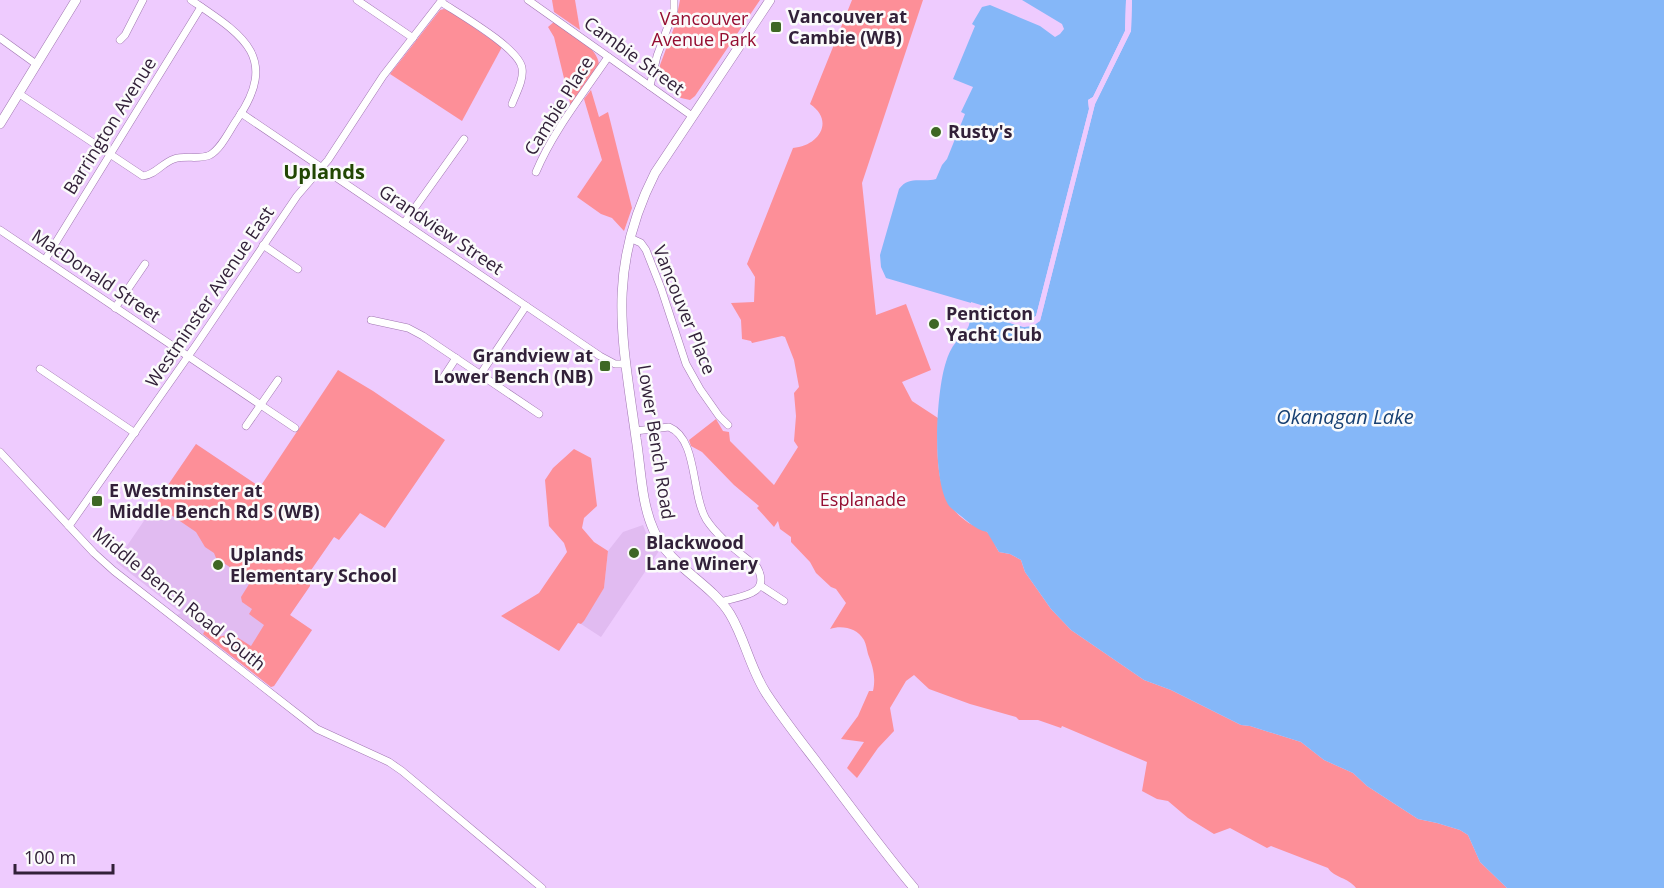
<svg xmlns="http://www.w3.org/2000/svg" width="1664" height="888" font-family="'Open Sans',sans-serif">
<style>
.built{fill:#e1bbf1}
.green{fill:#fd8f98}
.water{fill:#85b7f8}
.pier{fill:#eecbfe}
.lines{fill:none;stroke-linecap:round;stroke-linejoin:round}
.street-casing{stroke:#a076b1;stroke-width:8}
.secondary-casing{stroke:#a076b1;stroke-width:10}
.street{stroke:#fff;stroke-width:7}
.secondary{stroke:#fff;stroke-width:9}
.poi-dot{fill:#3e6724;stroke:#fbfbfb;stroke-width:2}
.labels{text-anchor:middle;stroke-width:5;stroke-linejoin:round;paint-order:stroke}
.poi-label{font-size:18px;font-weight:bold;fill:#322139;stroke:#fbfbfb;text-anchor:start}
.park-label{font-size:18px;fill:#950d31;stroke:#fbfbfb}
.street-label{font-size:18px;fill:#322139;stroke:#fbfbfb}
.neighbourhood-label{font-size:20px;font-weight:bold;fill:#214603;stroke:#fbfbfb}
.water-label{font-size:20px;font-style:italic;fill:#174073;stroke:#fbfbfb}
</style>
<rect width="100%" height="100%" fill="#eecbfe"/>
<g class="built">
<polygon points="196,444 334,537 309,573 310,586 290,615 312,630 274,686 271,687 177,615 181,613 116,562"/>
<polygon points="643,525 648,538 659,551 601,637 581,624 604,588 608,551 623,532"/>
</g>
<g class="green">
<polygon points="552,0 575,0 580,30 554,12"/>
<polygon points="680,0 760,0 695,96 690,100 681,98 665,87 661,84 658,76 660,65 675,25"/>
<path d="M 852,0 L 923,0 L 862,183 L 876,315 L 906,304 L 931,370 L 902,382 L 912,401 L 938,418 C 937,453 934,499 966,521 C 972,526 982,527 987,532 C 992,536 995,546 999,552 L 1010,554 L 1021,560 L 1025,572 L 1051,609 L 1071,630 L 1144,680 L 1171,690 L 1241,725 L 1250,726 L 1301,742 L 1324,760 L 1353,773 L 1367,786 L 1418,819 L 1437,823 L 1460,830 L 1468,835 L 1480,862 L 1507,888 L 1356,888 C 1348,877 1334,878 1328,868 L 1271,846 L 1267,848 L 1230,828 L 1214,834 L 1188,818 L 1168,801 L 1157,799 L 1142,791 L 1147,762 L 1062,726 L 1061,728 L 1038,720 L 1019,720 L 1016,717 L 970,704 L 929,689 L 914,675 L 906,681 L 890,708 L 894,731 L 878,748 L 857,778 L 847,768 L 864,742 L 841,739 L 858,716 L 869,691 L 873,691 C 876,677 873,667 868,654 C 867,650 866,644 864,640 C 857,628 842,625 830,629 L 846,603 L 836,589 L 831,587 L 816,573 L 810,562 L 791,542 L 791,537 L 780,529 L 778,521 L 774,527 L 757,508 L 759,506 L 734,485 L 702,452 L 691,446 L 689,440 L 716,419 L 723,431 L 729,432 L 730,441 L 774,485 L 798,447 L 794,441 L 796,416 L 794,393 L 799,387 L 794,360 L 785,337 L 782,336 L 752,343 L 751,341 L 742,339 L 741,320 L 731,303 L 754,302 L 755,277 L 747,264 L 793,148 C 819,146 835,121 810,104 Z"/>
<polygon points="444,9 450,11 502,47 462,121 390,74 440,10"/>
<path d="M 555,21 C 568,31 599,48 599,65 L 571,107 L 554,37 L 548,27 Z"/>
<polygon points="591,90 599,117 608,112 632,208 624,231 612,218 601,214 577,197 602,160 584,99"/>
<polygon points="338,370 373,391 445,440 385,528 360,513 339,540 334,537 309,573 310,586 290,615 312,630 274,686 271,687 203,634 206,629 218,637 232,634 251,646 264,625 249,614 252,609 242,602 241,597 251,581 216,558 214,553 205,547 196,532 155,504 196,444 260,487"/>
<polygon points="574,449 591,458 597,506 584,518 582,528 594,542 608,551 604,588 584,621 581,624 578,623 559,651 501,616 539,593 567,552 564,543 549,526 545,480 553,468"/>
</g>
<g class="water">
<path d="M 1022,0 L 1126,0 L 1125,31 L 1093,97 L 1088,100 L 1089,109 L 1036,316 L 1029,320 L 886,278 L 881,267 L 880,255 L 899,189 C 909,175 922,183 936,179 L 942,165 L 947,159 L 965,114 L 961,112 L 973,87 L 953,79 L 975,26 L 972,24 L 982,7 L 990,5 L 1040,26 L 1055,37 L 1060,34 L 1064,29 L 1062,24 Z"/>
<path d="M 1132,0 L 1664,0 L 1664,888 L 1507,888 L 1480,862 L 1468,835 L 1460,830 L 1437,823 L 1418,819 L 1367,786 L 1353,773 L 1324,760 L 1301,742 L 1250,726 L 1241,725 L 1171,690 L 1144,680 L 1071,630 L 1051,609 L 1025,572 L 1021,560 L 1010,554 L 999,552 L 987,532 C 974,529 968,521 957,513 C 955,511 952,509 950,507 C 931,482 936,392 946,362 C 948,355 951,348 956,342 C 966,329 972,330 969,311 L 1024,327 L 1040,321 L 1095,104 L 1131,31 Z"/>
</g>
<polygon class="pier" points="1126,0 1129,0 1128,30 1129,0 1132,0 1131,31 1095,104 1040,321 1033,326 1024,327 969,311 970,308 1024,324 1033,323 1038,320 1038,318 1028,323 971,305 971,302 1029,320 1036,316 1089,109 1088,100 1093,97 1125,31"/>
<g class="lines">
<defs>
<g id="street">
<polyline points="357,0 413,38"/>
<polyline points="528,0 692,116"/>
<path d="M 441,2 C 459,14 519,48 522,68 C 524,80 516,93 512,104"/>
<polyline points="0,38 36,64"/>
<polyline points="120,40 125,35 143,0"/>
<polyline points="650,86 657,56 674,10 674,0"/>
<path d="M 18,93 L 143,176 C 155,175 162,163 174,159 C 185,155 200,160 210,155 C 222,148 230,129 238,118 C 280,56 241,34 191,0"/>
<polyline points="241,113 600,356 615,364 626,364"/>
<path d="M 536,172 C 553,131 583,94 608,57"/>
<polyline points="404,223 464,139"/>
<polyline points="0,230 295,428"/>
<polyline points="630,238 641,243 646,250 661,288 686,364 700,389 719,416 728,425"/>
<polyline points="263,245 298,269"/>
<polyline points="45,260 201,7"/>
<polyline points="115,308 145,264"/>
<polyline points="371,320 408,328 423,336 539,414"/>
<polyline points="40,369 135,433"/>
<polyline points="480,375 526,306"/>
<polyline points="441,381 456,358"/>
<polyline points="246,426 278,380"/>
<path d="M 635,431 L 669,427 C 698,439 691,494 706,519 C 719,539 739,552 757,567 C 772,595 741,596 720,602"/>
<polyline points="0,452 94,553 114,571 317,729 389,762 402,771 542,888"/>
<polyline points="69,526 196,345 297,196 328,160 383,76 442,0"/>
<polyline points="761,586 784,601"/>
</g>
<g id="secondary">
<path d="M 770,0 L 655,173 C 606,269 622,337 636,438 C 641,468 641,503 654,531 C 670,567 710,582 730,614 C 745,639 750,668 766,693 C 785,722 807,749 828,777 C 856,814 884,852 914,888"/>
<polyline points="0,124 76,0"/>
</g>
</defs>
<use href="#street" class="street-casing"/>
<use href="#secondary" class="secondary-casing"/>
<use href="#street" class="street"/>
<use href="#secondary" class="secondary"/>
</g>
<g class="poi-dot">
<rect x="770" y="21" width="12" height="12" rx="3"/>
<circle cx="936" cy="132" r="6"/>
<circle cx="934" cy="324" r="6"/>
<rect x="599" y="360" width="12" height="12" rx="3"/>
<rect x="91" y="495" width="12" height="12" rx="3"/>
<circle cx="634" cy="553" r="6"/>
<circle cx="218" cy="565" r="6"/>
</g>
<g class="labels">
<g class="poi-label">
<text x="788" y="23">Vancouver at<tspan x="788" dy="21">Cambie (WB)</tspan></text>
<text x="948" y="138">Rusty's</text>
<text x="946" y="320">Penticton<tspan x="946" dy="21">Yacht Club</tspan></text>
<text x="593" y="362" text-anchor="end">Grandview at<tspan x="593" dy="21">Lower Bench (NB)</tspan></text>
<text x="109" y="497">E Westminster at<tspan x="109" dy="21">Middle Bench Rd S (WB)</tspan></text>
<text x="646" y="549">Blackwood<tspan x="646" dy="21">Lane Winery</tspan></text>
<text x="230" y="561">Uplands<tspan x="230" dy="21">Elementary School</tspan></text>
</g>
<g class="park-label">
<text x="704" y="25">Vancouver<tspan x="704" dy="21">Avenue Park</tspan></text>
<text x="863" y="506">Esplanade</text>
</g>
<g class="street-label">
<text transform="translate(634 56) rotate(36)" y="6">Cambie Street</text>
<text transform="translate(559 106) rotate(-58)" y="6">Cambie Place</text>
<text transform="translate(110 126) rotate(-58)" y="6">Barrington Avenue</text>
<text transform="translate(441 230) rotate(34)" y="6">Grandview Street</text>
<text transform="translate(96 276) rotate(34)" y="6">MacDonald Street</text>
<text transform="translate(210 297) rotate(-56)" y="6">Westminster Avenue East</text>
<text transform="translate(684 310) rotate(68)" y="6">Vancouver Place</text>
<text transform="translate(656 442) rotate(81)" y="6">Lower Bench Road</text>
<text transform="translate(179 599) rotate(39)" y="6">Middle Bench Road South</text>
</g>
<g class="neighbourhood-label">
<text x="324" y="179">Uplands</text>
</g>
<g class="water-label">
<text x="1345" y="424">Okanagan Lake</text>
</g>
</g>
<path d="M15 864v9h98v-9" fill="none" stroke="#322139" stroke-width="3"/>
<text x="24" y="864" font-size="18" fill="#322139" stroke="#fbfbfb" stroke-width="4.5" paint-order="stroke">100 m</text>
</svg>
